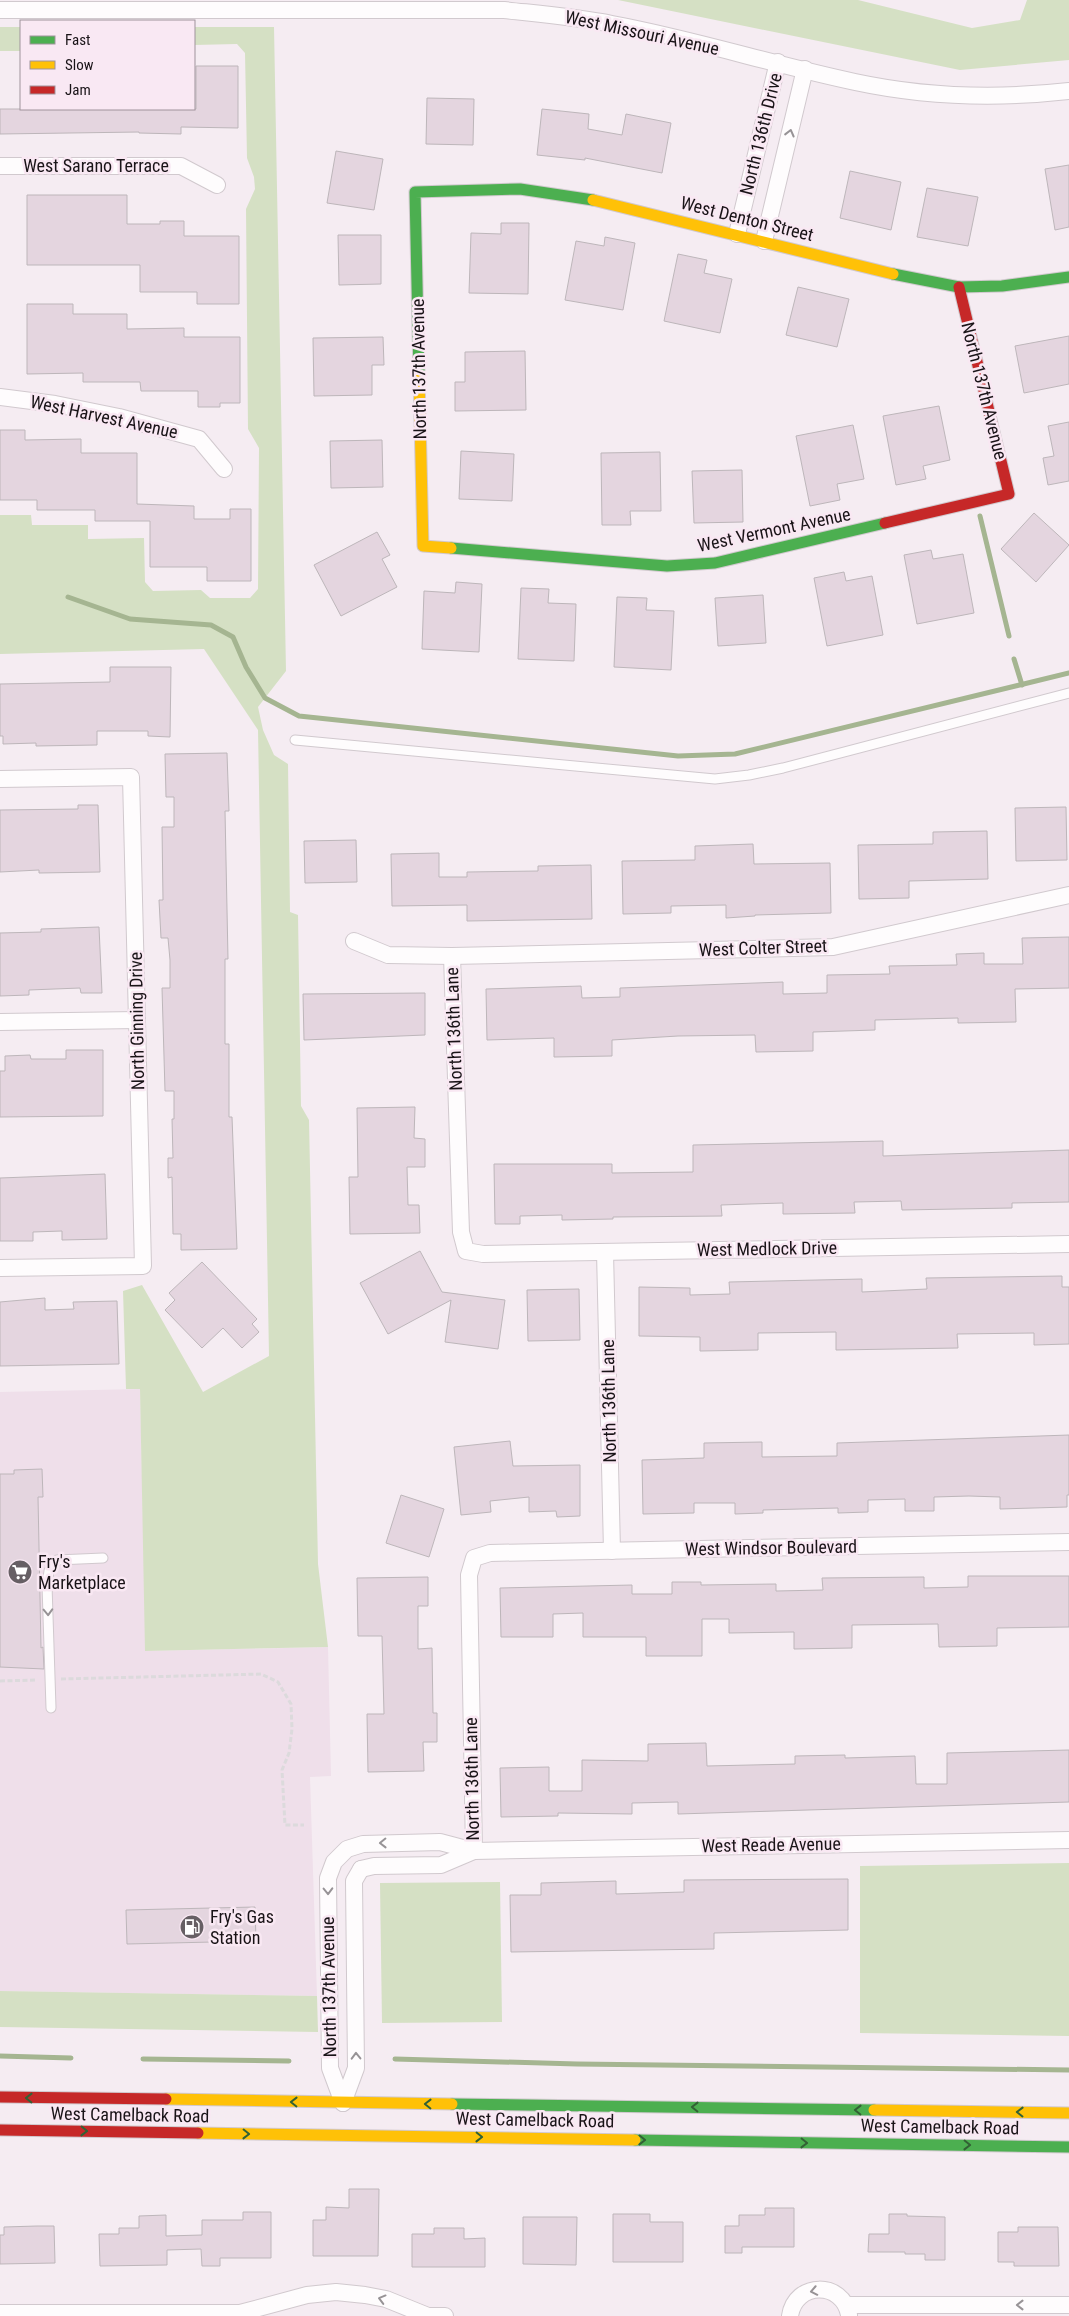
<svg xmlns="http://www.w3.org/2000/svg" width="1069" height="2316" font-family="'Roboto Condensed',sans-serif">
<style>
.built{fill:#efdfea}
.green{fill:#d5e0c4}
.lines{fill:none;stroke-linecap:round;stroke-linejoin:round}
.stream{stroke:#a5b591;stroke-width:5}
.building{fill:#e4d5df;stroke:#bdb6ba}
.lane-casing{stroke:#d1c9ce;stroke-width:11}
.street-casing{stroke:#d1c9ce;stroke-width:18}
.fast-casing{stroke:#d1c9ce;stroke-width:13}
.slow-casing{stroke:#d1c9ce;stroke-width:13}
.jam-casing{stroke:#d1c9ce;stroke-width:13}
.path{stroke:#dcdadc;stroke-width:3;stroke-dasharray:5 2.5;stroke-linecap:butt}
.lane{stroke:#fefcfd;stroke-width:9}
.street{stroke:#fefcfd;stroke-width:16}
.fast{stroke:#4caf50;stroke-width:11}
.slow{stroke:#ffc107;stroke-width:11}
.jam{stroke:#c62828;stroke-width:11}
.oneway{stroke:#979396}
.oneway2{stroke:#326134}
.labels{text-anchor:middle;stroke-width:5;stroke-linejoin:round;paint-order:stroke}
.street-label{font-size:18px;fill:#191317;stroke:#f9e8f3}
.poi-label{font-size:18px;fill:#191317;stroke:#f9e8f3;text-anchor:start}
</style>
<rect width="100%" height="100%" fill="#f5ecf2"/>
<polygon class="built" points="140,1389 146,1651 328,1647 331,1776 310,1777 317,1996 0,1991 0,1392"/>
<g class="green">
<polygon points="618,0 858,0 972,28 1020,20 1027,0 1069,0 1069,60 960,70"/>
<rect x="0" y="27" width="21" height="24"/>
<polygon points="194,27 274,27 286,671 258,707 263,730 274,755 288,764 290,912 298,915 301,1106 309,1120 318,1564 328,1647 145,1651 140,1389 126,1389 123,1291 142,1285 203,1392 269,1356 258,730 204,649 0,654 0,515 31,515 32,525 88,525 88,539 144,538 145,582 153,591 201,590 210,598 250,598 258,589 259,448 248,429 246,209 255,189 254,177 247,158 245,53 237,44 194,45"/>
<polygon points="1069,1863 1069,2036 860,2033 860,1866"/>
<polygon points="500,1882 502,2022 382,2023 380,1883"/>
<polygon points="0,1991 317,1996 318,2032 0,2027"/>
</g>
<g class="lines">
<g class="stream">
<polyline points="980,516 1009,636"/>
<polyline points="68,597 130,619 211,625 233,637 246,667 265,698 299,716 678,756 735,754 1069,673"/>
<polyline points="1014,659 1022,685"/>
<polyline points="0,2056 71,2058"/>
<polyline points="143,2059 289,2061"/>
<polyline points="395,2059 577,2064 1069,2070"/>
</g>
</g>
<g class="building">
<polygon points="196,66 238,66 238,128 181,127 181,134 139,133 139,132 0,134 0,109 196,109"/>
<polygon points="427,98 474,99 473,145 426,144"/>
<polygon points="542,109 589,114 588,129 622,135 626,114 671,123 662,173 585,158 585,160 537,155"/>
<polygon points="336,151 383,159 374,210 327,203"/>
<polygon points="1069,165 1069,227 1055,230 1045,169"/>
<polygon points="850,171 901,182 891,230 840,218"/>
<polygon points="927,188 978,197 968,246 917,237"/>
<polygon points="27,195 127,195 127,224 160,224 160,221 184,221 184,236 239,236 239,304 197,304 197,292 140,292 140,265 27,265"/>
<polygon points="501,223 529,223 528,294 469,293 471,233 501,234"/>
<polygon points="338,235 381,235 381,284 339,285"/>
<polygon points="605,237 635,243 623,310 565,300 576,241 604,246"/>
<polygon points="678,254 707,260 704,273 732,279 720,333 664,321"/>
<polygon points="798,287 849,299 837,347 786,335"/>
<polygon points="27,304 73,304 73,314 127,314 127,329 184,328 184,337 240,337 240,403 220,403 220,407 198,407 198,391 141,391 140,382 83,382 83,373 27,374"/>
<polygon points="1069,336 1069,384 1024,393 1015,346"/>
<polygon points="383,337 384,365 372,365 372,395 314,396 313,338"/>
<polygon points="525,351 526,410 455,411 455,382 465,382 465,352"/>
<polygon points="939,406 950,460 923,466 926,479 896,485 883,416"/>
<polygon points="1069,422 1069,481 1048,485 1043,458 1054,456 1048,426"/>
<polygon points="853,425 864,479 837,484 840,500 810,506 796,436"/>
<polygon points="0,430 25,430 25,440 81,439 81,453 137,453 137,504 194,506 194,519 230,519 230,509 251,509 251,581 207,581 207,567 150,567 150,521 95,521 95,510 37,510 37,500 0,500"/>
<polygon points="382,440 383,487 331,488 330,441"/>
<polygon points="461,451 514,454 512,501 459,499"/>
<polygon points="660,452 661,511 630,511 631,525 602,525 601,453"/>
<polygon points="742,470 743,522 694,523 692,471"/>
<polygon points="1034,513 1069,545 1036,582 1001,549"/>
<polygon points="377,532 390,555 382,559 397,587 341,616 314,565"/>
<polygon points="931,550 933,559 963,554 974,613 917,624 904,555"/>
<polygon points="844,572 846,581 872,576 883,635 827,646 814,578"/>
<polygon points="456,582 482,584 479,652 422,649 424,591 455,593"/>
<polygon points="521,588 549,589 548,603 576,604 574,661 518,659"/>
<polygon points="763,595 766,643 718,646 715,598"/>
<polygon points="617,597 647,598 646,610 674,611 671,670 614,667"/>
<polygon points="110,667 171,667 170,737 148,736 148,731 97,731 97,745 36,746 36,743 3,744 3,736 0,736 0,684 110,682"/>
<polygon points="227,753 229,811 225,811 228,959 225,959 225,1044 229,1044 229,1117 232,1117 237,1249 181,1250 181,1234 173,1234 172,1177 168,1178 168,1158 173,1158 172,1119 174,1119 174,1091 165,1091 162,988 170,988 170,960 168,938 161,938 159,900 163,900 162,827 174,827 174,797 166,797 165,754"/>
<polygon points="78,805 98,805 100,872 39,873 39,870 0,872 0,810 78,809"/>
<polygon points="1066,807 1067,860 1016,861 1015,808"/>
<polygon points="987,831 988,879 909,881 909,898 859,899 858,845 933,844 933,832"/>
<polygon points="356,840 357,882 305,883 304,841"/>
<polygon points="753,844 754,864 830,863 831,913 755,915 755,916 726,918 726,905 671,906 671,913 623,914 622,861 695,860 695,846"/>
<polygon points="439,853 439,877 467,877 467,872 538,871 538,866 591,865 592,919 467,921 467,905 392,906 391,854"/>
<polygon points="99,927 102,993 81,993 80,988 29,990 29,995 0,996 0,933 41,932 41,929"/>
<polygon points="1069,937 1069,988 1015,989 1016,1022 958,1023 958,1018 875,1020 875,1030 813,1032 813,1051 756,1052 755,1035 678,1036 612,1040 612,1056 554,1057 554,1038 487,1040 486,989 581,986 582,998 620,997 620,988 783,982 783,994 827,993 827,975 890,974 889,966 957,965 956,954 984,953 984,964 1023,964 1022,938"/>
<polygon points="425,993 425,1035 304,1040 303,994"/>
<polygon points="66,1050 103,1050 103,1116 0,1117 0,1071 5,1071 5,1056 30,1055 31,1059 66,1059"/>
<polygon points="415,1107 414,1138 425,1139 425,1167 407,1167 408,1205 419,1205 420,1233 350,1234 349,1177 358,1177 357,1108"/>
<polygon points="883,1141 883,1156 1069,1150 1069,1202 1012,1203 1012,1208 902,1210 901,1201 854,1202 855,1213 783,1214 783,1203 750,1204 721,1205 722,1216 613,1217 613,1219 562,1220 562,1215 520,1216 520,1224 495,1224 494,1164 612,1164 612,1173 693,1172 693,1145"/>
<polygon points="105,1174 107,1239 62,1240 62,1231 33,1232 33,1241 0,1241 0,1178"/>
<polygon points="420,1251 442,1292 505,1300 498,1349 445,1342 451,1300 388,1334 360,1283"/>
<polygon points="202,1262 257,1319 252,1324 259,1332 242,1348 223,1328 202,1348 165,1310 175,1300 169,1293"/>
<polygon points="1062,1276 1062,1287 1069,1287 1069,1344 1034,1345 1034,1333 957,1334 958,1348 836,1350 836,1332 758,1333 758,1350 700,1351 700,1337 639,1336 639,1287 690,1288 690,1295 730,1294 729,1282 862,1279 862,1292 927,1289 926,1278"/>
<polygon points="579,1289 580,1340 528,1341 527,1290"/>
<polygon points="45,1298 45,1310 74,1309 73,1302 117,1301 119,1364 0,1366 0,1302"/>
<polygon points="1069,1435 1069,1495 1067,1495 1067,1507 1000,1509 1000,1497 969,1496 934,1497 934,1511 905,1511 905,1499 868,1500 868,1512 838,1513 838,1508 763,1510 763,1513 735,1514 735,1503 694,1503 694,1513 643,1514 642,1460 704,1458 704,1443 762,1442 762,1457 837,1456 837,1443"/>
<polygon points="510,1441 513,1466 580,1465 580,1516 557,1517 556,1511 529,1512 529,1497 490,1501 491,1512 461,1515 454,1447"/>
<polygon points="42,1469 43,1497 38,1497 41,1648 43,1647 44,1669 0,1667 0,1474 14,1474 14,1470"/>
<polygon points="401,1495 444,1509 429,1557 386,1543"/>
<polygon points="968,1576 1069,1576 1069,1627 997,1628 997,1646 939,1647 938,1624 852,1625 852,1648 794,1649 794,1632 729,1633 729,1619 702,1619 702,1656 646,1656 646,1637 583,1637 583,1613 553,1614 553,1637 501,1637 500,1588 632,1585 632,1594 672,1594 672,1582 701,1582 701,1585 776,1584 776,1591 823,1590 822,1578 924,1577 924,1588 968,1587"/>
<polygon points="428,1577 428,1606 418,1606 418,1649 432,1648 433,1713 437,1713 437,1742 423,1742 424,1771 368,1772 367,1714 384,1714 382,1636 358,1636 357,1578"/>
<polygon points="706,1743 707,1766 795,1764 795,1756 845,1755 845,1758 915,1756 916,1784 947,1784 947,1753 1069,1750 1069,1802 678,1814 678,1802 632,1803 632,1814 558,1813 558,1816 501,1817 500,1768 549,1767 549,1791 582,1791 582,1760 648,1761 648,1744"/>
<polygon points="848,1879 848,1930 714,1933 714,1949 511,1952 510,1895 541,1895 541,1883 616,1881 616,1894 684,1892 684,1880"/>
<polygon points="255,1907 256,1941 127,1944 126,1910"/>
<polygon points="349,2189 379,2189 378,2256 313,2256 313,2220 326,2220 326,2207 349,2208"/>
<polygon points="765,2208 794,2208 794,2247 742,2247 742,2253 725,2253 725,2226 739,2226 739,2215 765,2215"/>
<polygon points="243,2212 271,2212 271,2258 220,2258 220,2266 202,2266 201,2249 167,2250 167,2265 100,2266 99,2234 119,2234 119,2228 139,2228 139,2216 166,2215 166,2236 202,2235 202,2220 243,2220"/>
<polygon points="613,2214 650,2214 650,2222 683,2222 683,2262 613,2262"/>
<polygon points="889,2214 907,2214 907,2216 945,2217 945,2260 925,2260 925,2254 905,2254 905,2252 868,2252 869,2234 889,2234"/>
<polygon points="523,2217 577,2217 576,2265 523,2264"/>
<polygon points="37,2226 54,2226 55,2263 0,2264 0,2235 4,2235 4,2227"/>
<polygon points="1018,2227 1058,2227 1059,2266 1014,2266 1014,2262 998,2262 998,2232 1018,2232"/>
<polygon points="434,2228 464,2228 464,2239 485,2238 485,2267 412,2267 412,2234 434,2234"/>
</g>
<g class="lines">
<defs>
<g id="lane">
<polyline points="295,740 715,779 749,775 783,768 1069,693"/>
<polyline points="51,1708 47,1585 49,1571 57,1560 103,1558"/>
</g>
<g id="street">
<path d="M 0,10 L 504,10 C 540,14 576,17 612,24 C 694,39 774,65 855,82 C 925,97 998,99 1069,91"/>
<polyline points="0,166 181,166 217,185"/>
<polyline points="737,234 778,62"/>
<polyline points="764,241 805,69"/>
<polyline points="0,397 55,404 119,417 199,439 224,469"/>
<polyline points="0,779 131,777 143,1266 0,1268"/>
<polyline points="354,941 388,955 452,956 833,947 1069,895"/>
<polyline points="452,956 461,1232 466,1251 483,1254 1069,1244"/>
<polyline points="0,1022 137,1020"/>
<polyline points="605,1252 612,1551"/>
<polyline points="474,1851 469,1575 474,1558 490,1553 1069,1542"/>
<polyline points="361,1869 374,1866 441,1865 474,1851"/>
<polyline points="343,2103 330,2068 328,1878 334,1862 347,1849 363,1844 440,1842 474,1851 1069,1840"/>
<polyline points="343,2103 356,2068 354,1881 361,1869"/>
<polyline points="846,2305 1069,2305"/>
<polyline points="0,2313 240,2313 307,2295 336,2292 365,2295 386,2299 428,2316 445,2316"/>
<path d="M 790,2316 C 795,2281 843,2281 849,2315"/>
</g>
<g id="fast">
<polyline points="893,274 959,287 1002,286 1069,277"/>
<polyline points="419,375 415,192 520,189 593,200"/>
<polyline points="451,548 667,566 715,563 885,523"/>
<polyline points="452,2104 874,2110"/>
<polyline points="635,2140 1069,2147"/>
</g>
<g id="slow">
<polyline points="593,200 893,274"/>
<polyline points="419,375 423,546 451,548"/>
<polyline points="166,2099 452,2104"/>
<polyline points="874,2110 1069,2113"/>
<polyline points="198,2133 635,2140"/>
</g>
<g id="jam">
<polyline points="885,523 1009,494 959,287"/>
<polyline points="0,2097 166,2099"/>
<polyline points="0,2130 198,2133"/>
</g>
</defs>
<use href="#lane" class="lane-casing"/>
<use href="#street" class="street-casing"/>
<use href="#fast" class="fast-casing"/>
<use href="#slow" class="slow-casing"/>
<use href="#jam" class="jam-casing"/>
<g class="path">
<polyline points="61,1679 261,1674 278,1682 291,1704 292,1729 289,1753 282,1770 285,1825 304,1825"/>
<polyline points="0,1681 37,1680"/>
</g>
<use href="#lane" class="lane"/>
<use href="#street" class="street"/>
<use href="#fast" class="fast"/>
<use href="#slow" class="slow"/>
<use href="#jam" class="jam"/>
</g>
<defs><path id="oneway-chevron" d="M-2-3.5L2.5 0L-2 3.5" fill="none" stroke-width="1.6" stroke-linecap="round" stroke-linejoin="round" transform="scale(1.25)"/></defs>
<g class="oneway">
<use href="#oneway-chevron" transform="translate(790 133) rotate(-76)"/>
<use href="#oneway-chevron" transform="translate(48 1612) rotate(88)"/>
<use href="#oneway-chevron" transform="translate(383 1843) rotate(179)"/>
<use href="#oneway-chevron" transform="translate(328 1891) rotate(89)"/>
<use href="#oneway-chevron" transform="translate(356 2056) rotate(-91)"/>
<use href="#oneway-chevron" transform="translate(814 2291) rotate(169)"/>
<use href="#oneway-chevron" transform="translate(382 2299) rotate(-165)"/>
<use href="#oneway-chevron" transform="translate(1020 2305) rotate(-180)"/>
</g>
<g class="oneway2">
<use href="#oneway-chevron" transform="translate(29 2098) rotate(-179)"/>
<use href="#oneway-chevron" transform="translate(294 2102) rotate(-179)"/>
<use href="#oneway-chevron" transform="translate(428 2104) rotate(-179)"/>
<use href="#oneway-chevron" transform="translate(695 2107) rotate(-179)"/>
<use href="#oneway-chevron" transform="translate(858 2110) rotate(-179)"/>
<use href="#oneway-chevron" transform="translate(1020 2112) rotate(-179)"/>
<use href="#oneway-chevron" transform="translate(84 2131) rotate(1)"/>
<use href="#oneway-chevron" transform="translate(246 2134) rotate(1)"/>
<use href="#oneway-chevron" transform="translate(479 2137) rotate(1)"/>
<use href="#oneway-chevron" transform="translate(642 2140) rotate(1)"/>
<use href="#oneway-chevron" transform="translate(804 2143) rotate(1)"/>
<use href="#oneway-chevron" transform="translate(967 2145) rotate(1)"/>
</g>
<defs>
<symbol id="supermarket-disc" viewBox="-11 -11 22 22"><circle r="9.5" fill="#665f64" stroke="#f9e8f3"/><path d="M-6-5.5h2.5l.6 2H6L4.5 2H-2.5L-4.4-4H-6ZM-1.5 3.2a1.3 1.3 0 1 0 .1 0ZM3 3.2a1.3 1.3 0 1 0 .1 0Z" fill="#fff"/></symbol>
<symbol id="fuel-disc" viewBox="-11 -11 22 22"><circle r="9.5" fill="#665f64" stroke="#f9e8f3"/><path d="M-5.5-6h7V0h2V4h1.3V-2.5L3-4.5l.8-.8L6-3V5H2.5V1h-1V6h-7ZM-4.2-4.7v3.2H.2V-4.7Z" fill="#fff"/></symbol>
</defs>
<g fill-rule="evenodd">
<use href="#supermarket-disc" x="6" y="1558" width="28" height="28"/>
<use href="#fuel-disc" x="178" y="1913" width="28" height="28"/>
</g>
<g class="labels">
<g class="street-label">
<text transform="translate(642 33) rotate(12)" y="6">West Missouri Avenue</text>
<text transform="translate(761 134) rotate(-76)" y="6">North 136th Drive</text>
<text x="96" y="172">West Sarano Terrace</text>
<text transform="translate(747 219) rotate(14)" y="6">West Denton Street</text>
<text transform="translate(419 369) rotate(-91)" y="6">North 137th Avenue</text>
<text transform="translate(984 391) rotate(76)" y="6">North 137th Avenue</text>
<text transform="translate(104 417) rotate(12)" y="6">West Harvest Avenue</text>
<text transform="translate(774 530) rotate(-12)" y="6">West Vermont Avenue</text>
<text transform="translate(763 948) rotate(-2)" y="6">West Colter Street</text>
<text transform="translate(137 1021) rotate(-91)" y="6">North Ginning Drive</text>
<text transform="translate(454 1029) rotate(-92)" y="6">North 136th Lane</text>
<text transform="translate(767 1249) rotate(-1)" y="6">West Medlock Drive</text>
<text transform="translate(609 1401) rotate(-91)" y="6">North 136th Lane</text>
<text transform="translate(771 1548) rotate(-1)" y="6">West Windsor Boulevard</text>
<text transform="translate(472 1779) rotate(-91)" y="6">North 136th Lane</text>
<text transform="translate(771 1845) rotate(-1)" y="6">West Reade Avenue</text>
<text transform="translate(329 1987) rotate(-91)" y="6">North 137th Avenue</text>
<text transform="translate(130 2115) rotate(1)" y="6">West Camelback Road</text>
<text transform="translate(535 2120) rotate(1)" y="6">West Camelback Road</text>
<text transform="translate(940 2127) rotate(1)" y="6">West Camelback Road</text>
</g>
<g class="poi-label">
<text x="38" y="1568">Fry's<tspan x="38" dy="21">Marketplace</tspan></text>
<text x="210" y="1923">Fry's Gas<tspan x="210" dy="21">Station</tspan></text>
</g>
</g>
<rect x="20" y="20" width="175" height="90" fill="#f9e8f3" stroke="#9f939b"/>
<rect x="30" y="36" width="25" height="8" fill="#4caf50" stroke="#9f939b"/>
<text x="65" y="45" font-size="15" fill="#191317">Fast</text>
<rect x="30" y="61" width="25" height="8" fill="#ffc107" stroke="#9f939b"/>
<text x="65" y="70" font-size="15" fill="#191317">Slow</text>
<rect x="30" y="86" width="25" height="8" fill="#c62828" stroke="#9f939b"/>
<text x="65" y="95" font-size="15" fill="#191317">Jam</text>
</svg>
